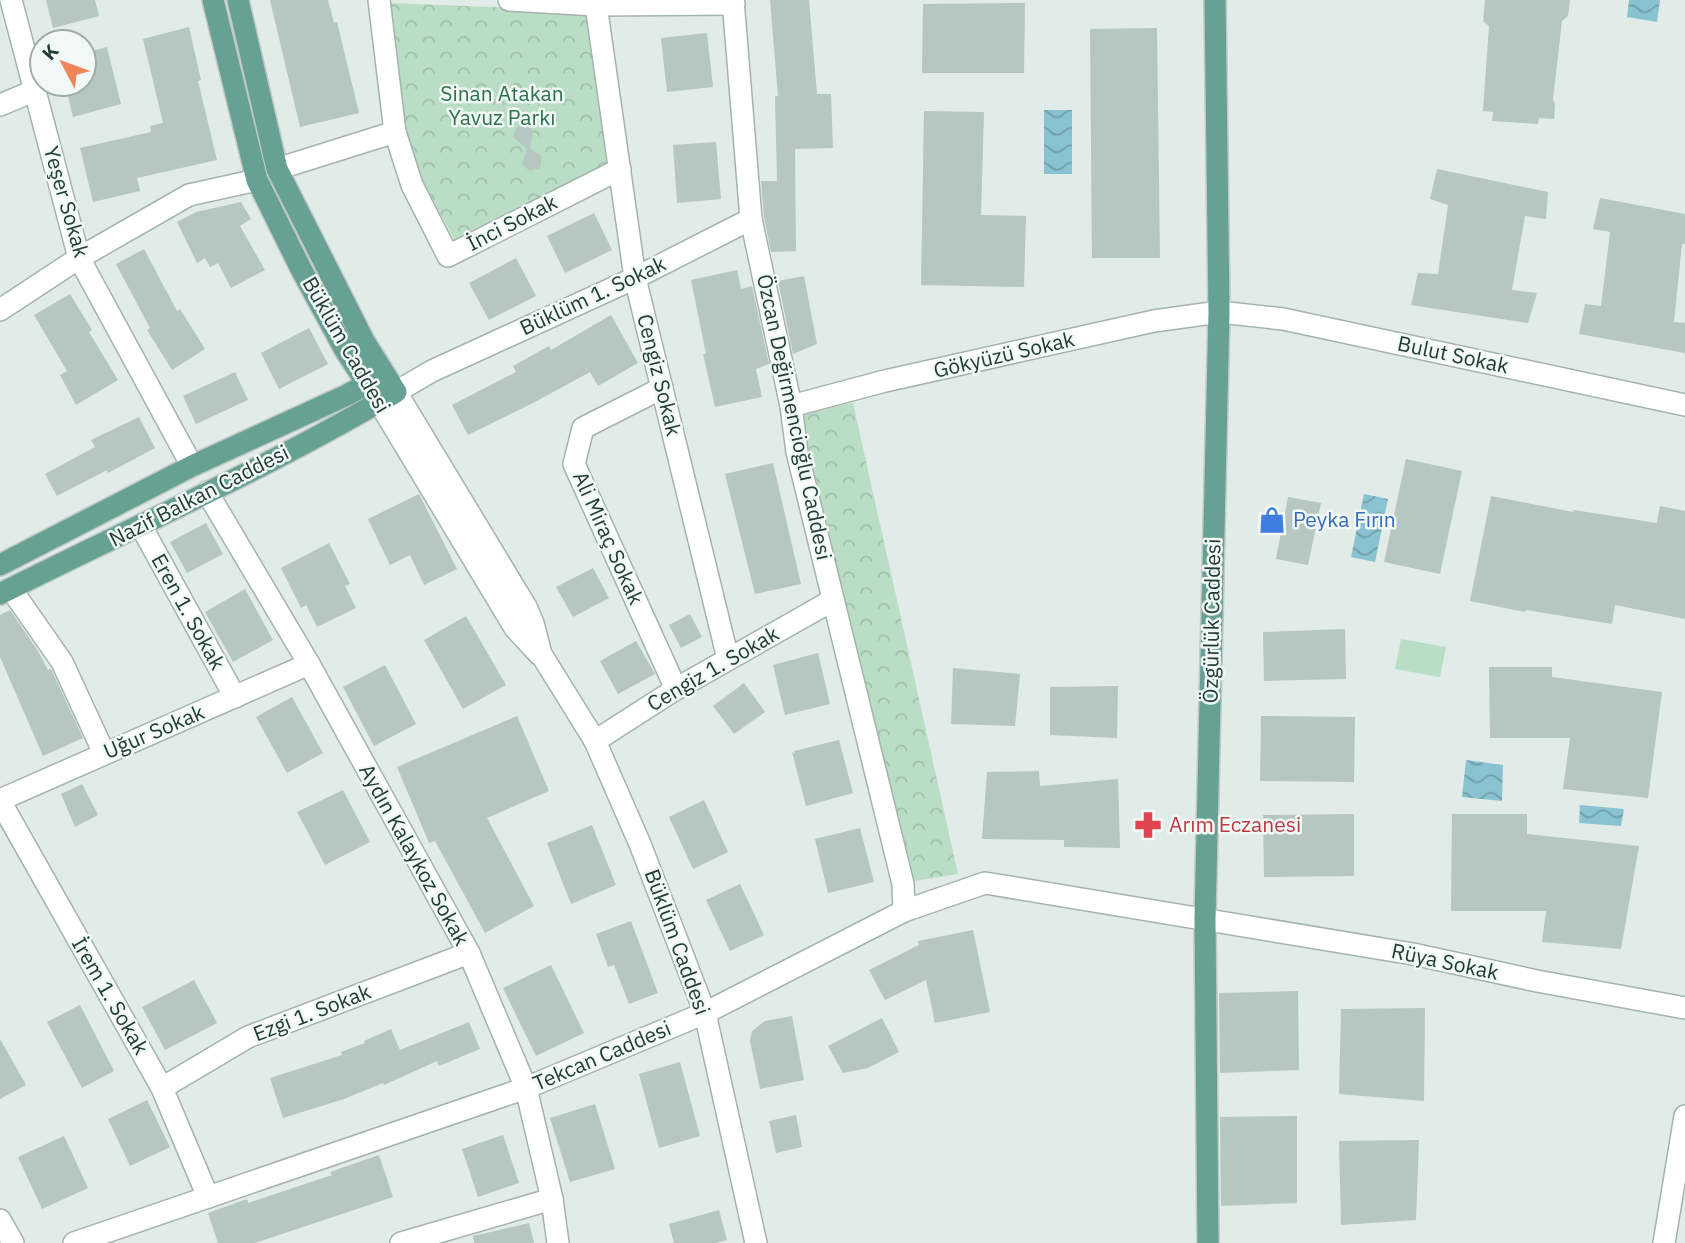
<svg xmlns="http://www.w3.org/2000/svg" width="1685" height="1243" font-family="'IBM Plex Sans',sans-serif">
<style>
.park{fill:url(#park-crowns)}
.pitch{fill:#baddc5}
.water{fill:url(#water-waves)}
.building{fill:#b6c6c0}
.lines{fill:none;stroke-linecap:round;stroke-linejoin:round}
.minor-casing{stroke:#a4b3ae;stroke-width:24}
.major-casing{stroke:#c1c8c7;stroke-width:24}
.minor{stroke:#fff;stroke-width:21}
.major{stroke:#66a194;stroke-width:21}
.labels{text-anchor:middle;stroke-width:5;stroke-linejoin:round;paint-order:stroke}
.park-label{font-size:21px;fill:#2c734a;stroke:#f1f8f5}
.street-label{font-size:21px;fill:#213c36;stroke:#f1f8f5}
.shop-label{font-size:21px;fill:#366cbe;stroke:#f1f8f5;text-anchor:start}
.health-label{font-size:21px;fill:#be3a42;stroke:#f1f8f5;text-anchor:start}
</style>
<defs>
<pattern id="park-crowns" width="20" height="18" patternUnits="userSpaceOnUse" patternTransform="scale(1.75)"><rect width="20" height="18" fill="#baddc5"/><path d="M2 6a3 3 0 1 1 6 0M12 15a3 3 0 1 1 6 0" fill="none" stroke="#a0bfaa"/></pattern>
<pattern id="water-waves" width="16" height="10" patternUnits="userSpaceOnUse" patternTransform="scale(1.75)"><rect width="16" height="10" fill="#89c2d0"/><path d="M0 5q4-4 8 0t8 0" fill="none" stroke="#709faa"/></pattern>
</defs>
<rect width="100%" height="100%" fill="#e1ebe7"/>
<g class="park">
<polygon points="389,3 588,11 610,164 455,241 423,181 406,134"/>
<polygon points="853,403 958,874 908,882 800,412"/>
</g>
<polygon class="pitch" points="1401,639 1446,647 1440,677 1395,669"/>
<g class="water">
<polygon points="1629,0 1660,0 1657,22 1627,17"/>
<rect x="1044" y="110" width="28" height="64"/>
<polygon points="1364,494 1388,499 1375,562 1351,557"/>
<polygon points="1466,760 1503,765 1502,801 1462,797"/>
<polygon points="1580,805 1624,809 1621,826 1579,823"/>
</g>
<g class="building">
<polygon points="46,0 95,0 99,16 53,28"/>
<polygon points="270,0 328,0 334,23 337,22 359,113 300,127"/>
<polygon points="770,0 809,0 817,94 831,94 833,148 795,149 796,251 771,252 764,217 761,181 777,181 775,96 778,96"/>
<polygon points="1485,0 1570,0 1568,16 1562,21 1553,99 1555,105 1554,119 1539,118 1538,124 1492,121 1493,112 1483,111 1489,26 1483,21"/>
<polygon points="1025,3 1024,73 922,73 923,4"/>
<polygon points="189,27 201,80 198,81 217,160 137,178 140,191 93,202 80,148 151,132 150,126 163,123 143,39"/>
<polygon points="1157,28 1160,258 1092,258 1090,29"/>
<polygon points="707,33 713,87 667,92 661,38"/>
<polygon points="107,47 121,104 73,117 65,84 84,84 84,53"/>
<polygon points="924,111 984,112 981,215 1026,216 1024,287 921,285"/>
<polygon points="526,124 533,131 530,148 542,157 540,168 530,171 522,165 527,149 513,137 516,128"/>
<polygon points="716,142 721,199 677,203 673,145"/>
<polygon points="1437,169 1548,192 1546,219 1525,216 1512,290 1537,293 1528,323 1411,305 1418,273 1438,274 1448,205 1430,199"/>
<polygon points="1600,198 1685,214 1685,244 1682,244 1674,322 1685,323 1685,353 1579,334 1585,304 1601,306 1610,232 1593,229"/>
<polygon points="241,202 251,219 240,226 265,270 231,288 218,263 210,267 205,258 197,263 177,222 196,212"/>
<polygon points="594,213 612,250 565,273 547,236"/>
<polygon points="144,249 177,311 180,309 205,349 172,370 147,330 150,328 116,264"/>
<polygon points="516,258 536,296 489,320 469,283"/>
<polygon points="737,270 741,289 752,286 769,364 756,369 762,397 715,407 703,354 706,354 691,280"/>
<polygon points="804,276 817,344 793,354 778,281"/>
<polygon points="70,294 92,330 89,332 118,380 76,405 60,375 67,371 34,315"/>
<polygon points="611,315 638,363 598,386 590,372 533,403 468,435 452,405 516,372 513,366 549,346 551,350"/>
<polygon points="309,328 328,364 279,389 261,353"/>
<polygon points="235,372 248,400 196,424 183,396"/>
<polygon points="139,417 155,448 108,473 107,470 57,496 45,474 95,447 91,440"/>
<polygon points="1406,459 1462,471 1440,574 1384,562"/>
<polygon points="773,463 801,584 755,594 725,474"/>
<polygon points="419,494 457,569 424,585 410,555 390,565 368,519"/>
<polygon points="1491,496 1573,512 1574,510 1657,523 1660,506 1685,511 1685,619 1615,605 1612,624 1526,610 1525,612 1470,601"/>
<polygon points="1288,497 1321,503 1308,565 1276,559"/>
<polygon points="206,523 223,554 187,573 170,542"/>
<polygon points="329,543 350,584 345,586 356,608 317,627 306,605 301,608 281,568"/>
<polygon points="593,568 609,598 573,617 556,587"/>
<polygon points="245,589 273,640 233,662 205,612"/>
<polygon points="10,610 38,651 48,670 51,669 83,738 43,756 0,657 0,615"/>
<polygon points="690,614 702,637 681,648 669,625"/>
<polygon points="466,616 506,685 463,709 424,640"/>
<polygon points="1345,629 1346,679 1264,681 1263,632"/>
<polygon points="636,641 655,674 618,694 600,661"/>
<polygon points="818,653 830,704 785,715 773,665"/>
<polygon points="385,665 416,724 374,746 343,687"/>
<polygon points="1489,667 1552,667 1552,677 1662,692 1648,798 1563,789 1570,738 1490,738"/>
<polygon points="953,668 1020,674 1015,726 951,724"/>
<polygon points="744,683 765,712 734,734 713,706"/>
<polygon points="1118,686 1117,738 1050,735 1050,687"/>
<polygon points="292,697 323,753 287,773 256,717"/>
<polygon points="517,716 549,791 487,818 534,906 485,933 435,841 429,843 397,767"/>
<polygon points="1261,716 1355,717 1354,782 1260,781"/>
<polygon points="839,740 853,793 806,806 792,752 795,754 794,751"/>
<polygon points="1039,771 1040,786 1118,779 1120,848 1064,847 1064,840 982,839 987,772"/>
<polygon points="82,784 98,815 75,827 61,794"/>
<polygon points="343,790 370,842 325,865 297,812"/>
<polygon points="704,800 728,852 693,869 669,817"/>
<polygon points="1354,814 1354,876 1264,877 1263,815"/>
<polygon points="1452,814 1527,814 1527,834 1639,846 1621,949 1542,942 1546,911 1451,911"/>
<polygon points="592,825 616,885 571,904 547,843"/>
<polygon points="860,828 874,882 828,893 815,839"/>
<polygon points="740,884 764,935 730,951 706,900"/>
<polygon points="631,921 658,993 629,1004 614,965 608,967 596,934"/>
<polygon points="973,930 990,1012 935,1023 926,980 885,1000 869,970 919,945 918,941"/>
<polygon points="551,965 584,1033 536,1056 503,988"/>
<polygon points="194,980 217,1023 165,1050 142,1007"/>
<polygon points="1298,991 1299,1070 1220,1073 1219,993"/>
<polygon points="80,1005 114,1071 82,1088 47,1022"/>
<polygon points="1425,1008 1424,1101 1339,1094 1341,1009"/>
<polygon points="792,1016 804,1080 760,1089 750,1041 752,1031 765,1021"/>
<polygon points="882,1018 899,1052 868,1068 843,1073 828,1046"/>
<polygon points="469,1022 480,1049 439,1066 437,1061 384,1085 383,1083 344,1099 283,1118 270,1078 342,1055 341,1052 365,1043 364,1041 391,1029 400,1050"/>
<polygon points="0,1039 26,1085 0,1099"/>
<polygon points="680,1062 700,1136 659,1148 639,1074"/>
<polygon points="147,1100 170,1147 130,1166 108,1119"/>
<polygon points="595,1104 615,1169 570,1182 550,1118"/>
<polygon points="796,1115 802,1147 776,1153 769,1121"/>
<polygon points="1297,1116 1297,1203 1221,1206 1220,1117"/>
<polygon points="503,1135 519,1183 478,1197 462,1149"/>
<polygon points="64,1136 88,1188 42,1209 18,1157"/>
<polygon points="1419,1140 1416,1220 1341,1225 1339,1141"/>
<polygon points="379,1155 393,1197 255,1243 218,1243 208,1213 247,1199 248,1203 332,1175 330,1172"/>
<polygon points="719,1210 727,1240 716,1243 674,1243 669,1224"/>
<polygon points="529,1223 534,1243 474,1243 473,1236"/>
</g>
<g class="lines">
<defs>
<g id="minor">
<polyline points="11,0 79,258 192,466"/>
<polyline points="379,0 395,132"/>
<polyline points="509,0 596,5 734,4"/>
<polyline points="733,0 751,219 791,406 797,452 903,884 904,911"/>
<polyline points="596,5 635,278 728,659"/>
<polyline points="0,105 36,90"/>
<polyline points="277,169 395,132 412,185 448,256 620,169"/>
<polyline points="751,219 635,278 432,371 396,392 526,607 533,623 541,654 595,741 640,844 705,1013 756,1243"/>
<polyline points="0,310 79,258 189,195 257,180"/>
<polyline points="662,388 583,428 574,464 676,689"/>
<polyline points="379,402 515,628 539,654"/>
<polyline points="791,406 885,381 1154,321 1219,312 1283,319 1685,405"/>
<polyline points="207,492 309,664 469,953 526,1088 552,1199 558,1243"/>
<polyline points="141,526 235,697"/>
<polyline points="11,589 62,662 104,753"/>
<polyline points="595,741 676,689 833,600"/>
<polyline points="0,800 309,664"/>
<polyline points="0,801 162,1088 208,1197"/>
<polyline points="162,1088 248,1037 469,953"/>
<polyline points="0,1220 13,1243"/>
<polyline points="74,1243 526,1088 705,1013 904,911 985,883 1413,954 1537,981 1685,1008"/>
<polyline points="401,1243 552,1199"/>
<polyline points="1664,1243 1685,1116"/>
</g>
<g id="major">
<polyline points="213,0 257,180 301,269 345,350 379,402"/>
<polyline points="0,565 192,466 347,395 380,377"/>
<path d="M 0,594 C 132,527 269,468 396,392 L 364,341 L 277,169 L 238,0"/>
<polyline points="1208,1243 1205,919 1219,312 1215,0"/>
</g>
</defs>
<use href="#minor" class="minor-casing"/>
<use href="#major" class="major-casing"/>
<use href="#minor" class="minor"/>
<use href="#major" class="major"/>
</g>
<defs>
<symbol id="shop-bare" viewBox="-9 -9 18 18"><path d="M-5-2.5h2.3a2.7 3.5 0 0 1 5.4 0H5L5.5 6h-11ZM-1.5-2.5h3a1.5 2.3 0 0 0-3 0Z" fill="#3f7fe0" stroke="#f1f8f5" stroke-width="2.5" paint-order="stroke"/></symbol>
<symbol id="pharmacy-bare" viewBox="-9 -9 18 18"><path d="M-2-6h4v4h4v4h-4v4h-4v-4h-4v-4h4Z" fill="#e0444e" stroke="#f1f8f5" stroke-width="2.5" paint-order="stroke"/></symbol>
</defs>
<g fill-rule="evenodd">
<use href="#shop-bare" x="1253" y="501" width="38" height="38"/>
<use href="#pharmacy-bare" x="1129" y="806" width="38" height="38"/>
</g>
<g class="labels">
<g class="park-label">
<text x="502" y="101">Sinan Atakan<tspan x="502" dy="24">Yavuz Parkı</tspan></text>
</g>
<g class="street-label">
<text transform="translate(66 202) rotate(74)" y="7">Yeşer Sokak</text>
<text transform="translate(512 223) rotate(-27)" y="7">İnci Sokak</text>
<text transform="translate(593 296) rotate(-25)" y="7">Büklüm 1. Sokak</text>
<text transform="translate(346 345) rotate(60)" y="7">Büklüm Caddesi</text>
<text transform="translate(1004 355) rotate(-13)" y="7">Gökyüzü Sokak</text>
<text transform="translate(1453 355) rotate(12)" y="7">Bulut Sokak</text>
<text transform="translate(659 375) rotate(76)" y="7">Cengiz Sokak</text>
<text transform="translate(794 417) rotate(78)" y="7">Özcan Değirmencioğlu Caddesi</text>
<text transform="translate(199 496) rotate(-27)" y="7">Nazif Balkan Caddesi</text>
<text transform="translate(608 538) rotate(66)" y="7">Ali Miraç Sokak</text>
<text transform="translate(188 612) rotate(61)" y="7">Eren 1. Sokak</text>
<text transform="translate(1212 621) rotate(-89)" y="7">Özgürlük Caddesi</text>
<text transform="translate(713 669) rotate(-30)" y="7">Cengiz 1. Sokak</text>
<text transform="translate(154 732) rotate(-23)" y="7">Uğur Sokak</text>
<text transform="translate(414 855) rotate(61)" y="7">Aydın Kalaykoz Sokak</text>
<text transform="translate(677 942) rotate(70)" y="7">Büklüm Caddesi</text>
<text transform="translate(1445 962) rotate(12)" y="7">Rüya Sokak</text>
<text transform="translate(110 996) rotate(60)" y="7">İrem 1. Sokak</text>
<text transform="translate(312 1013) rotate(-21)" y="7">Ezgi 1. Sokak</text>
<text transform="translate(602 1056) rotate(-23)" y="7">Tekcan Caddesi</text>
</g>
<g class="shop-label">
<text x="1293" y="527">Peyka Fırın</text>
</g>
<g class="health-label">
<text x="1169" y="832">Arım Eczanesi</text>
</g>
</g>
<g transform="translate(63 63) rotate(311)"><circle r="33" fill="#f1f8f5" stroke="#9eada9" stroke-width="2"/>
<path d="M0-5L12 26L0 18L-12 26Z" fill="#f1855a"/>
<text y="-10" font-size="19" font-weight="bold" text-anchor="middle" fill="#213c36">K</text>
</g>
</svg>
